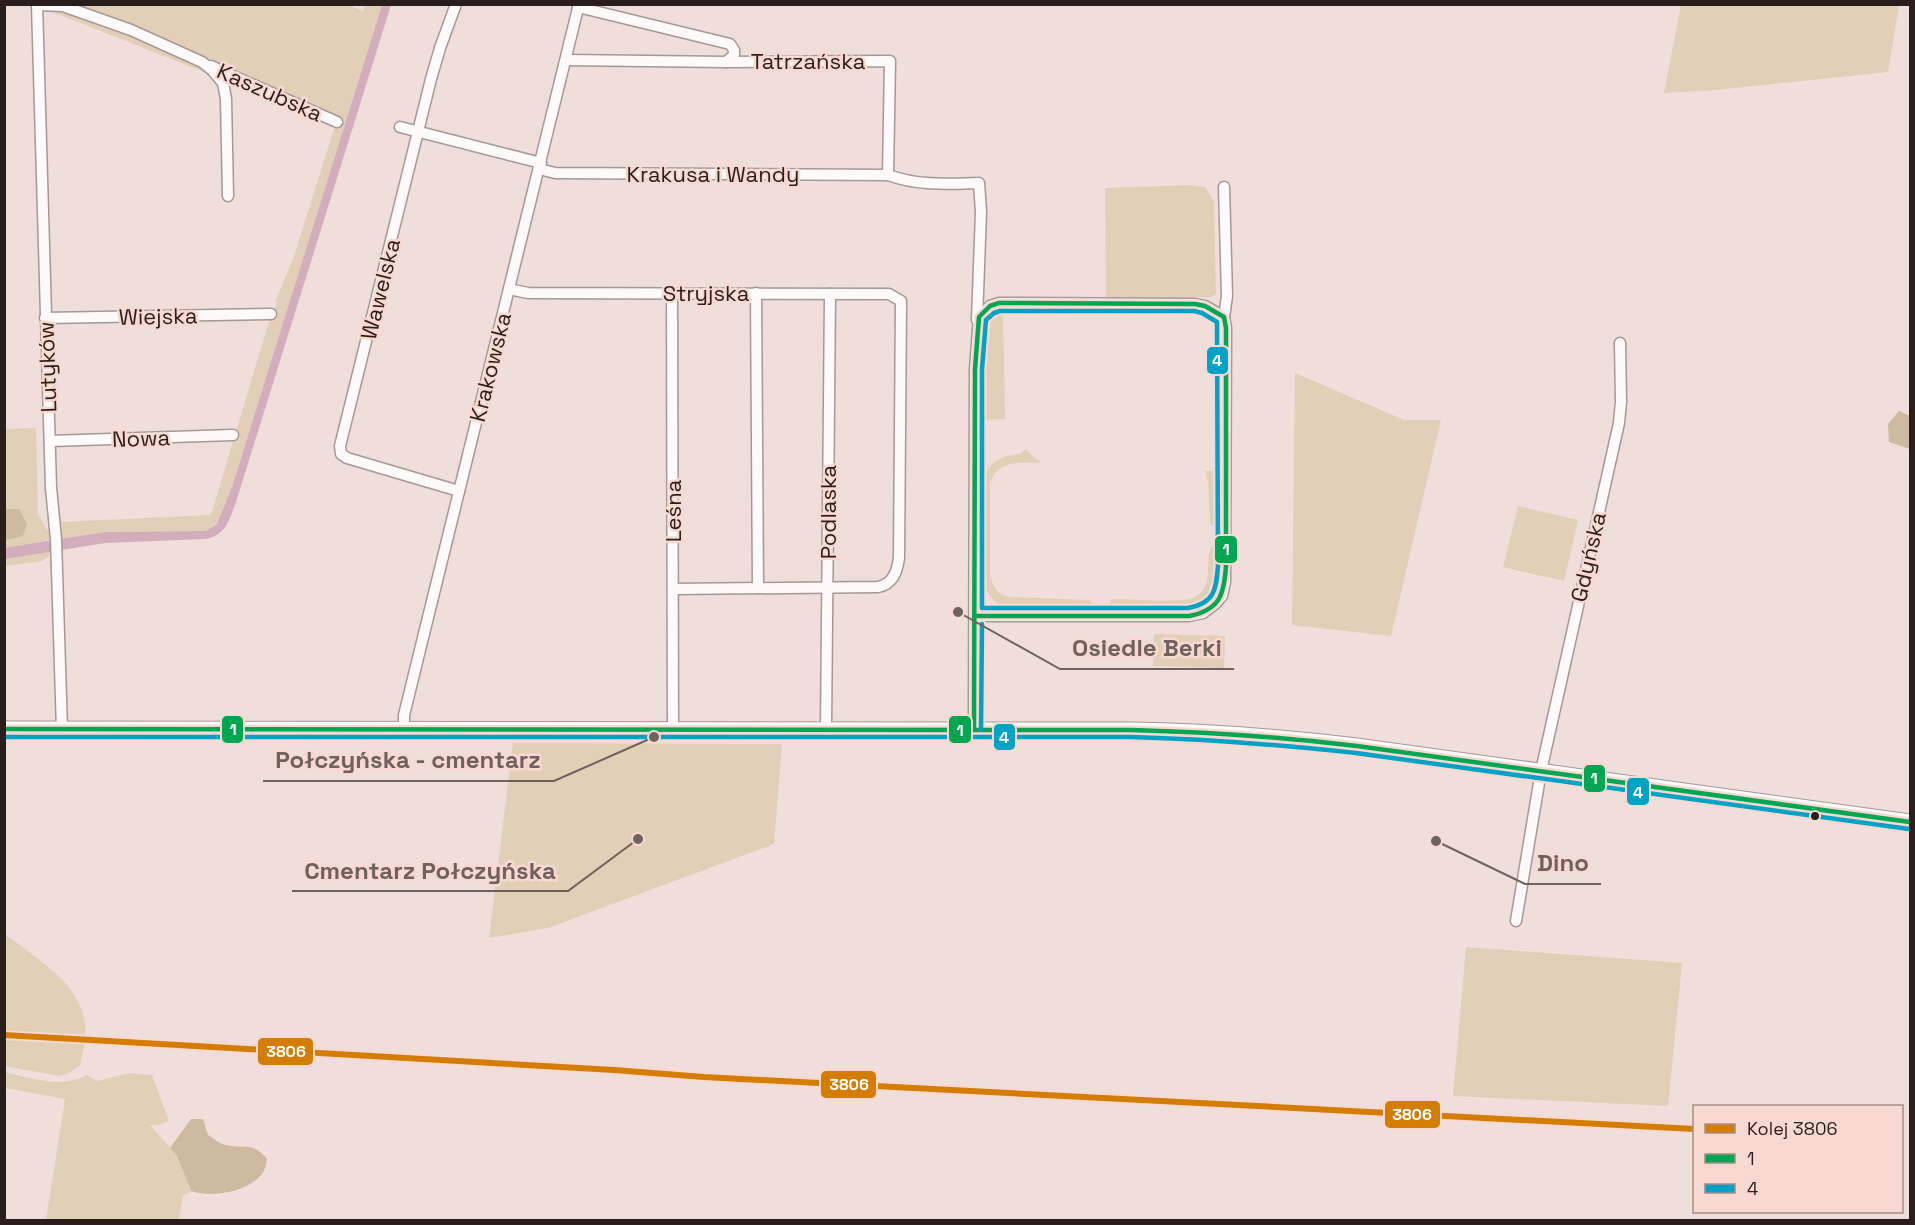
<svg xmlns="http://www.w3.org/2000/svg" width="1915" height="1225" font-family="'Space Grotesk',sans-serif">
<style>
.green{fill:#e2cfb7}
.forest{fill:#cdbaa1}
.water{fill:#d2aebc}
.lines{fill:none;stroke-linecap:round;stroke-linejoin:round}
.street-casing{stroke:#a59895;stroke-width:13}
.secondary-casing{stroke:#a59895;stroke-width:17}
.street{stroke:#fdfaf9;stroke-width:10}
.secondary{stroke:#fdfaf9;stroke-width:15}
.bus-1-casing{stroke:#f8d9d1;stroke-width:9}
.bus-2-casing{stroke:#f8d9d1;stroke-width:9}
.bus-1{stroke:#00a651;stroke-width:4.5}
.bus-2{stroke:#02a2c5;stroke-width:4.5}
.rail-1-casing{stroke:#f8d9d1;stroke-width:10}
.rail-1{stroke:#d47d05;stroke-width:6}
.bus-dot{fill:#291e1b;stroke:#f8d9d1;stroke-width:2}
.labels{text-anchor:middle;stroke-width:5;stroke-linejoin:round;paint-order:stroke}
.street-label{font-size:22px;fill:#291e1b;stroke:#f8d9d1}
.leader{fill:none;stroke:#6e615e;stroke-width:2}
.callout-dot{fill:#6e615e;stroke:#f8d9d1;stroke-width:2}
.callout-label{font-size:24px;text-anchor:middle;font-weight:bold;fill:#6e615e;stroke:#f8d9d1;stroke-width:5;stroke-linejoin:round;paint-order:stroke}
.line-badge{stroke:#f8d9d1;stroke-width:2}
.badge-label{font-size:16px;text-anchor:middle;font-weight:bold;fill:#fff}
</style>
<rect width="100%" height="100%" fill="#efdeda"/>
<g class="green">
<polygon points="347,4 363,11 365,5 382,5 232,487 217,524 206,531 105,532 61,540 60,522 211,515 267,328 277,303 275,302 293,259 335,126 235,83 237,72 193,52 73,5"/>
<polygon points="1681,5 1681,4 1899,5 1888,72 1715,90 1664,93"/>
<path d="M 58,12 C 88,11 184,56 209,74 L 58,14 L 52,14 Z"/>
<polygon points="1189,185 1205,187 1214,201 1216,294 1211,297 1106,299 1105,188"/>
<polygon points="1003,309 1005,419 983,420 984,323 990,315"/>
<polygon points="1295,373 1404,420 1441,420 1391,636 1292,625"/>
<polygon points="36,428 38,514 50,535 49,542 5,548 4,429"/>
<path d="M 1026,449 L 1032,456 L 1042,463 C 1021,463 996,459 990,485 L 990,576 C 994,588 997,594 1009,597 L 1089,600 L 1091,601 L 1093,606 L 1088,609 L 1003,607 C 990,599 986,591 982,577 L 980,486 L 983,476 L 994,462 L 1004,457 L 1021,453 Z"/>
<polygon points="1205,471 1218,471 1219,525 1214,526 1210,524 1208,482"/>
<polygon points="1518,506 1578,520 1564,581 1503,567"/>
<path d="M 1215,543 L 1220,548 L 1219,576 L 1217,586 L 1213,596 L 1205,604 L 1196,609 L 1183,610 L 1112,610 L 1109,607 L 1111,600 L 1115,599 C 1131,599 1184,604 1195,597 C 1206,591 1208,580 1208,569 C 1209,560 1207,549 1215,543 Z"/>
<polygon points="50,551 50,555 42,561 5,566 5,559"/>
<polygon points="1154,634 1225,636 1224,668 1153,666"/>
<polygon points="513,743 782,744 774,844 548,928 489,938"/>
<path d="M 4,933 C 37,960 90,987 85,1037 L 5,1033 Z"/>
<polygon points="1466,947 1682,963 1668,1106 1453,1096"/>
<polygon points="4,1039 85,1043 80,1065 69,1073 59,1076 5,1066"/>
<path d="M 4,1072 C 32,1078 60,1089 87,1075 L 97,1081 L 130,1073 L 152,1075 L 169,1121 L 159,1125 L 150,1125 L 177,1156 L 191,1192 L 183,1195 L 179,1220 L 46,1220 L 65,1099 L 5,1088 Z"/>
</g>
<g class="forest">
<polygon points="1899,411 1910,416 1910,449 1889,442 1888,424"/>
<polygon points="5,509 19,509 27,524 23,536 5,540"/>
<path d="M 191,1119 L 203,1119 L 208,1135 C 213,1138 220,1144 226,1145 C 244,1150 251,1140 267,1159 C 266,1163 265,1169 263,1173 C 248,1192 212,1198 191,1191 L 177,1156 L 170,1148 Z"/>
</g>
<path class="water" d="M 382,5 L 391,5 L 236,502 C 229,520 226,536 205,539 L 105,543 L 5,559 L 5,548 L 10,547 L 105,532 L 206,531 L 217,524 L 232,487 Z"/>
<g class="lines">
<defs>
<g id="street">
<polyline points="37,4 51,488 56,539 62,730"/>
<polyline points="456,4 440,48 431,79 340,446 341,454 347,458 459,491"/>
<polyline points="37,5 63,6 131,30 202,62 213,71 223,83 226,99 228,196"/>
<polyline points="566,60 726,62 734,55 734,50 730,44 578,7"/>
<polyline points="726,62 890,61 888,175"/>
<polyline points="211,66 337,122"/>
<polyline points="400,127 541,163"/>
<path d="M 539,169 L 555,173 L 888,175 C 918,186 948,184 979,183 L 981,212 L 977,320"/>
<path d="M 509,289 L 528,293 L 889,294 L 901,301 L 899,558 C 897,572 893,584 878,587 L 673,589"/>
<polyline points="672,293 673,730"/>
<polyline points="756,293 758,588"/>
<polyline points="45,318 271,314"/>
<polyline points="50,441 233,435"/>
<polyline points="975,616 1189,616 1203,613 1215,604 1222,596 1225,582 1226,328 1224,317 1227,296 1224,187"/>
<polyline points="404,730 404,715 579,4"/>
<polyline points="826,730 830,294"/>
<polyline points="974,730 975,369 979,317 990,306 999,303 1195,304 1205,306 1224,317"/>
<polyline points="1516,921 1541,771 1619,423 1621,402 1620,343"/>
</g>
<path id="secondary" d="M 4,729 L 1131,730 C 1207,731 1282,737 1357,746 L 1910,822"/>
</defs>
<use href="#street" class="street-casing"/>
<use href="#secondary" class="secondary-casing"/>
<use href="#street" class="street"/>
<use href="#secondary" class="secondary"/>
<defs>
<g id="bus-1">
<path d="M 4,729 L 1131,730 C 1207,732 1282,737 1357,746 L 1910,822"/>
<path d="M 974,730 L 975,369 L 979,317 L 990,306 L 999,303 L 1195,304 L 1205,306 L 1224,317 L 1226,328 L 1226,566 C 1224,595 1220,610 1189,616 L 975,616"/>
</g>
<g id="bus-2">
<path d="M 1000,311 L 1194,311 L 1202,313 L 1217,322 L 1218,566 C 1216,590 1215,603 1188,608 L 982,608 L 982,369 L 986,320 L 994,313 Z"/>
<polyline points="981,730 982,624"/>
<path d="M 4,737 L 1131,737 C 1206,739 1281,745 1356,753 L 1909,829"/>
</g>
</defs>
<use href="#bus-1" class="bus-1-casing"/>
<use href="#bus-2" class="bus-2-casing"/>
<use href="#bus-1" class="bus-1"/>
<use href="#bus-2" class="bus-2"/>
<defs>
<polyline id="rail-1" points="4,1035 614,1070 704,1077 1694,1129"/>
</defs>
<use href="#rail-1" class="rail-1-casing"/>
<use href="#rail-1" class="rail-1"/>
</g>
<circle class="bus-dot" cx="1815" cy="816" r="5"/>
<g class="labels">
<g class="street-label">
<text x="808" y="69">Tatrzańska</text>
<text transform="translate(270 92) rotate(24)" y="8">Kaszubska</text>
<text x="713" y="182">Krakusa i Wandy</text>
<text transform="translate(380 289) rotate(-76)" y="8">Wawelska</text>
<text x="706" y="301">Stryjska</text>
<text transform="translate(158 316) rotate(-1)" y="8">Wiejska</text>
<text transform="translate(47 367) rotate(-92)" y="8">Lutyków</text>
<text transform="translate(490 367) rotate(-76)" y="8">Krakowska</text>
<text transform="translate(141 438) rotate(-2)" y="8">Nowa</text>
<text transform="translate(673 511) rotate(-90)" y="8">Leśna</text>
<text transform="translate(828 512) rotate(-90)" y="8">Podlaska</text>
<text transform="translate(1588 557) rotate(-77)" y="8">Gdyńska</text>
</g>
</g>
<path class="leader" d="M958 612L1060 669H1234M654 737L554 781H263M1436 841L1525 884H1601M638 839L568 891H292"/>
<g class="callout-dot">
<circle cx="958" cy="612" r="6"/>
<circle cx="654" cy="737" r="6"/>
<circle cx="1436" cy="841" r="6"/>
<circle cx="638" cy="839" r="6"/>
</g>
<g class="callout-label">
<text x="1147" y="656">Osiedle Berki</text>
<text x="408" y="768">Połczyńska - cmentarz</text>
<text x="1563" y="871">Dino</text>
<text x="430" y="879">Cmentarz Połczyńska</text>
</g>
<g class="line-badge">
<rect x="1206" y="346" width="23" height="29" rx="6" fill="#02a2c5"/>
<rect x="1214" y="535" width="24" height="29" rx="6" fill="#00a651"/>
<rect x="221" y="715" width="23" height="29" rx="6" fill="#00a651"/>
<rect x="948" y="715" width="24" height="29" rx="6" fill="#00a651"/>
<rect x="993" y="723" width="23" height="28" rx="6" fill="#02a2c5"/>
<rect x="1583" y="764" width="23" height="29" rx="6" fill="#00a651"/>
<rect x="1626" y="777" width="24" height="29" rx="6" fill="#02a2c5"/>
<rect x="257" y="1037" width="57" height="29" rx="6" fill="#d47d05"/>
<rect x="820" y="1070" width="57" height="29" rx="6" fill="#d47d05"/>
<rect x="1384" y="1100" width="57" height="29" rx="6" fill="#d47d05"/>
</g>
<g class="badge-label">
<text x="1217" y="366">4</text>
<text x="1226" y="555">1</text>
<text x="233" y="735">1</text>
<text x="960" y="736">1</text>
<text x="1004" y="743">4</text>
<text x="1594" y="784">1</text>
<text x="1638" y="798">4</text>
<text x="286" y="1057">3806</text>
<text x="849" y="1090">3806</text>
<text x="1412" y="1120">3806</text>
</g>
<rect width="1915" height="1225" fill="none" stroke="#291e1b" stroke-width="12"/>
<rect x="1693" y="1105" width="210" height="108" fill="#f8d9d1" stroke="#a58e88" stroke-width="1.5"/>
<rect x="1705" y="1124" width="30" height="9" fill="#d47d05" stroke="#a58e88" stroke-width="1.5"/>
<text x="1747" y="1135" font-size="18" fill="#291e1b">Kolej 3806</text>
<rect x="1705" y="1154" width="30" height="9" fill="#00a651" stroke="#a58e88" stroke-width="1.5"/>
<text x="1747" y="1165" font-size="18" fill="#291e1b">1</text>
<rect x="1705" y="1184" width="30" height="9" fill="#02a2c5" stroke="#a58e88" stroke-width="1.5"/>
<text x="1747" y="1195" font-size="18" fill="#291e1b">4</text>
</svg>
